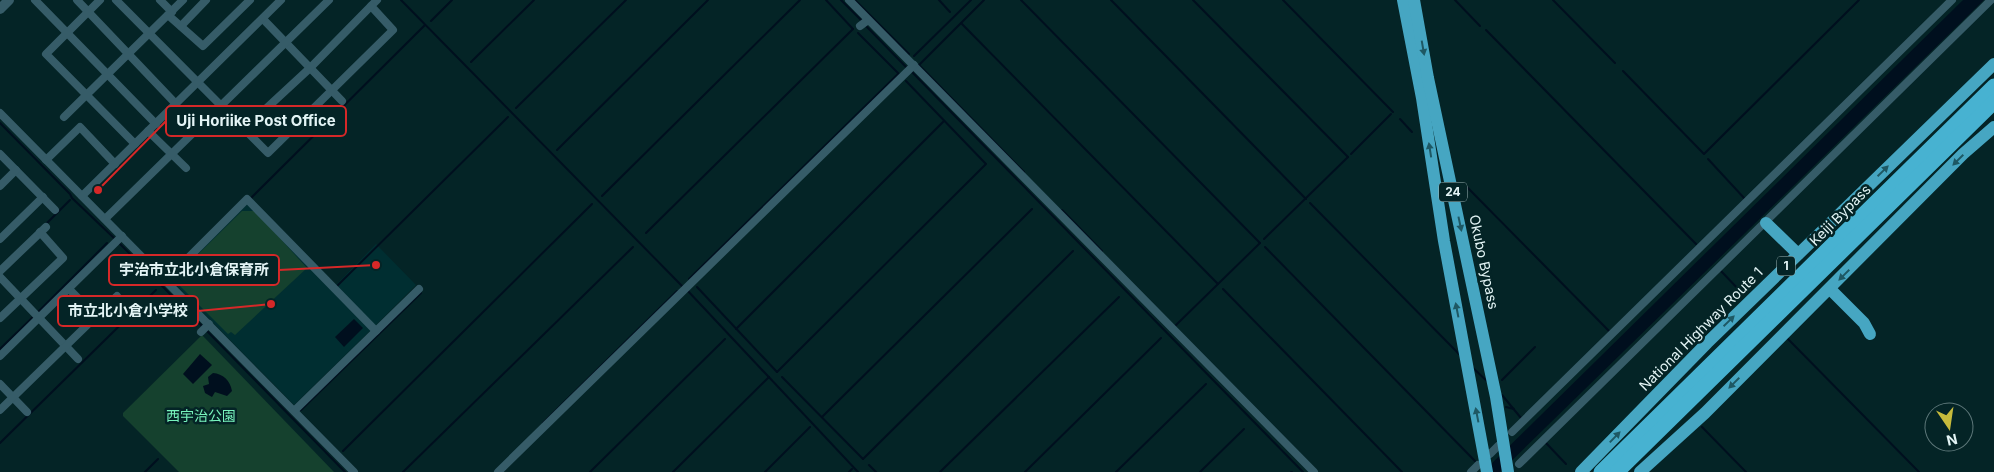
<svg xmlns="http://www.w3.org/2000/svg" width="1994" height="472" font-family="Inter,'Noto Sans JP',sans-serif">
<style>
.built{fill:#002e31}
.green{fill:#15412e}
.water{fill:#000f1e}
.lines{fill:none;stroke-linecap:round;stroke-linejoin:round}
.stream{stroke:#000f1e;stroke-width:2}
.minor{stroke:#365c68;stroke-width:8}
.tertiary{stroke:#365c68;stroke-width:10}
.trunk{stroke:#46a6c2;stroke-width:12}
.motorway{stroke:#47b2d1;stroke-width:15}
.oneway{fill:#1e5864}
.labels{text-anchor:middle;stroke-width:5;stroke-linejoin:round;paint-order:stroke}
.shield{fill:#042426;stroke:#a0b6b7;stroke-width:1}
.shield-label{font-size:12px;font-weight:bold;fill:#e3f4f5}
.street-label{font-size:14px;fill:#e3f4f5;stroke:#042426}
.park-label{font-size:14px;fill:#78f3bc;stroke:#042426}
.leader{fill:none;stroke:#d62828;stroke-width:2}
.callout-dot{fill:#d62828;stroke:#042426;stroke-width:2}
.callout{fill:#042426;stroke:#d62828;stroke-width:2}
.callout-label{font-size:15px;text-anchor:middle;font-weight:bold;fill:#e3f4f5}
</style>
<rect width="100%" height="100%" fill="#042426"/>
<g class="built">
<polygon points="246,204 249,204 372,329 294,405 170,279"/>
<polygon points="376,244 416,285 375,326 335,286"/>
</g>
<g class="green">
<polygon points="242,211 255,211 307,268 235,335 231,332 228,334 173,279"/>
<polygon points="202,335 334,472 179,472 123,416 123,413"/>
</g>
<g class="water">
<polygon points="1963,0 1984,0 1500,472 1483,472"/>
<polygon points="354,319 363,328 344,347 335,337"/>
<polygon points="200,354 212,365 193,384 183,374"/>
<path d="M 213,373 C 223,374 230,380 232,391 L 227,396 L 215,392 L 212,397 L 205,393 L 203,386 L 209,384 L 208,377 Z"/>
</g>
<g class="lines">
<g class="stream">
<polyline points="401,0 683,287"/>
<polyline points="826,0 853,29"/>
<polyline points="841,0 862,21"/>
<polyline points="855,0 909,54"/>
<polyline points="939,0 950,12"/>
<polyline points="984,0 919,65 1024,172"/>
<polyline points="1021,0 1260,243"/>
<polyline points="1111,0 1306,199"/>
<polyline points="1193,0 1348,157"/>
<polyline points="1283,0 1393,112"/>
<polyline points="1455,0 1480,26"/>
<polyline points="1553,0 1615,63"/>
<polyline points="431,21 452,0"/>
<polyline points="961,23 1218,284"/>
<polyline points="865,25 907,68"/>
<polyline points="1486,30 1696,244"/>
<polyline points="858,33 899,74"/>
<polyline points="914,56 971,0"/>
<polyline points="471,62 534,0"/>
<polyline points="911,71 1303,472"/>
<polyline points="1623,71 1704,154 1859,0"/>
<polyline points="516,108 626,0"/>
<polyline points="1400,119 1412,132"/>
<polyline points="0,123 70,194 72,198 115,239"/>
<polyline points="557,150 708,0"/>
<polyline points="1351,154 1391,114"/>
<polyline points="1708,159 1745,199"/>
<polyline points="1463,183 1609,331"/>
<polyline points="602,196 800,0"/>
<polyline points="252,200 251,198 425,25"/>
<polyline points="1310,203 1459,354"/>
<polyline points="1062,210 1102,251"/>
<polyline points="45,225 70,200"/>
<polyline points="646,233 853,29"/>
<polyline points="1264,239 1348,157"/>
<polyline points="118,242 203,327"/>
<polyline points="1265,247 1475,461"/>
<polyline points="1721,271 1741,292"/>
<polyline points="689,279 898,74"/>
<polyline points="337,286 508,117"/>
<polyline points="697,287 777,372"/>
<polyline points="1223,289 1402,472"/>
<polyline points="687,290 858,472"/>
<polyline points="37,313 107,243"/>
<polyline points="1175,326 1260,243"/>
<polyline points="736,329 944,121"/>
<polyline points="207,331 345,472"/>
<polyline points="1787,338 1919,472"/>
<polyline points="0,349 34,316"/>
<polyline points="1473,368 1488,382"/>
<polyline points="777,372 986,164 906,81"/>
<polyline points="782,377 863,459"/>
<polyline points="1502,380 1535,347"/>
<polyline points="1502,395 1521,418"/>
<polyline points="1506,407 1514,409"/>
<polyline points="301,410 421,293"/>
<polyline points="822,417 1032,209"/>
<polyline points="543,423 677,291"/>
<polyline points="1702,427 1746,472"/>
<polyline points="0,443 156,290"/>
<polyline points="1546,443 1566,464"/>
<polyline points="343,451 592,204"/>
<polyline points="863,459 1073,251"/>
<polyline points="869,465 876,472"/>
<polyline points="145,472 158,459"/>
<polyline points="403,472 633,247"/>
<polyline points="590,472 725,339"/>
<polyline points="673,472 769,377"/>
<polyline points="765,472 810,427"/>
<polyline points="849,472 852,469"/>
<polyline points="940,472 1119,297"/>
<polyline points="1025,472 1161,338"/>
<polyline points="1116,472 1206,384"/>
<polyline points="1200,472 1244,429"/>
<polyline points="1291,472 1292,472"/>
</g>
<g class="minor">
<polyline points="35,0 156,124"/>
<polyline points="77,0 176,104"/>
<polyline points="100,0 46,54 135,144"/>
<polyline points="116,0 268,153 393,30 371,6 377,0"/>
<polyline points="160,0 172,12"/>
<polyline points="849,0 1314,472"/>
<polyline points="168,15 203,46 250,0"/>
<polyline points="263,19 342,101"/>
<polyline points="181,26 206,0"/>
<polyline points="860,26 868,20"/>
<polyline points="0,113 354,472"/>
<polyline points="64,117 183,0"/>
<polyline points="245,128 310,68 371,6"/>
<polyline points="148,131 186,168"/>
<polyline points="0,154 55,210"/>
<polyline points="46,160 80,127 115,164"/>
<polyline points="0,186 16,170"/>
<polyline points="82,196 281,0"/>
<polyline points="105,219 329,0"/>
<polyline points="0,239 43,197"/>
<polyline points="0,271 46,227"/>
<polyline points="0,277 78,359"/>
<polyline points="166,280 247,199 376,331"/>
<polyline points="69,289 96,316"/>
<polyline points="0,318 63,258 40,232"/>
<polyline points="201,332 209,324"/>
<polyline points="0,356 122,236"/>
<polyline points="0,384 27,412"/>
<polyline points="0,410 117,296"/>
<polyline points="295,410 419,289"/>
<polyline points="1512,432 1952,0"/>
<polyline points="1490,454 1498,446"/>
<polyline points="1519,464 1991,0"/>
<polyline points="498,472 914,65"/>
<polyline points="1471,472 1478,465"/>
</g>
<polyline class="tertiary" points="0,9 9,0"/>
<g class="trunk">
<polyline points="1403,0 1422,98 1444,241 1487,472"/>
<polyline points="1414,0 1428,78 1496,397 1508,472"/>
<polyline points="1766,223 1798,254"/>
<polyline points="1830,289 1864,323 1870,334"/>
<polyline points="1581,472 1707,343 1994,64"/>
<polyline points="1640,472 1705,413 1963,154 1994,127"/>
</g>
<g class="motorway">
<polyline points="1601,472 1994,86"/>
<polyline points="1617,472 1994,102"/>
</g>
</g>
<defs><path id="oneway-solid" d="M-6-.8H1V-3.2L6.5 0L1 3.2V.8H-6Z" transform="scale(1.25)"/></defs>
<g class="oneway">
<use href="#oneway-solid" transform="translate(1423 48) rotate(80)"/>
<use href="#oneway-solid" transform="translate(1430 150) rotate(-99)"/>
<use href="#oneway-solid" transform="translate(1958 160) rotate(135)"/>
<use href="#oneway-solid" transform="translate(1883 171) rotate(-44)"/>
<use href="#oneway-solid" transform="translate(1460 224) rotate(78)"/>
<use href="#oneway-solid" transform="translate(1844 275) rotate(135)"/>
<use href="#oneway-solid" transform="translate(1457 310) rotate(-101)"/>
<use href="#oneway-solid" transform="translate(1729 321) rotate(-44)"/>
<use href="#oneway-solid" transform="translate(1734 383) rotate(135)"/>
<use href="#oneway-solid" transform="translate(1477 415) rotate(-101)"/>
<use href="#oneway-solid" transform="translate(1615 437) rotate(-46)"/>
</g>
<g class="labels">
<g class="shield">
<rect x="1439" y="182.5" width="28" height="19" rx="4"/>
<rect x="1777" y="256.5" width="18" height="19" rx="4"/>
</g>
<g class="shield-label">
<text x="1453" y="196">24</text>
<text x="1786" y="270">1</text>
</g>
<g class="street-label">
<text transform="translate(1840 215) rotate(-45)" y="5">Keiji Bypass</text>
<text transform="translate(1484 262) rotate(78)" y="5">Okubo Bypass</text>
<text transform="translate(1701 329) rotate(-45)" y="5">National Highway Route 1</text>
</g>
<g class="park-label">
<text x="201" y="421">西宇治公園</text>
</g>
</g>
<path class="leader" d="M98 190L166 121M376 265L279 270M271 304L198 311"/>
<g class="callout-dot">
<circle cx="98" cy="190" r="5"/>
<circle cx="376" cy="265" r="5"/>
<circle cx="271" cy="304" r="5"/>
</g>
<g class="callout">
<rect x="166" y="106" width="180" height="30" rx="5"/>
<rect x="109" y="255" width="170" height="30" rx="5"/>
<rect x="58" y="296" width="140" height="30" rx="5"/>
</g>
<g class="callout-label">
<text x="256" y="126">Uji Horiike Post Office</text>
<text x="194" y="275">宇治市立北小倉保育所</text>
<text x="128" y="316">市立北小倉小学校</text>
</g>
<g transform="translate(1949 427) rotate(167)"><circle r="24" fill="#042426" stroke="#5d7779"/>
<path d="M0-4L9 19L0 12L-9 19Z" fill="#c7bb3c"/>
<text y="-8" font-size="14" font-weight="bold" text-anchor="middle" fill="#e3f4f5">N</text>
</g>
</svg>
